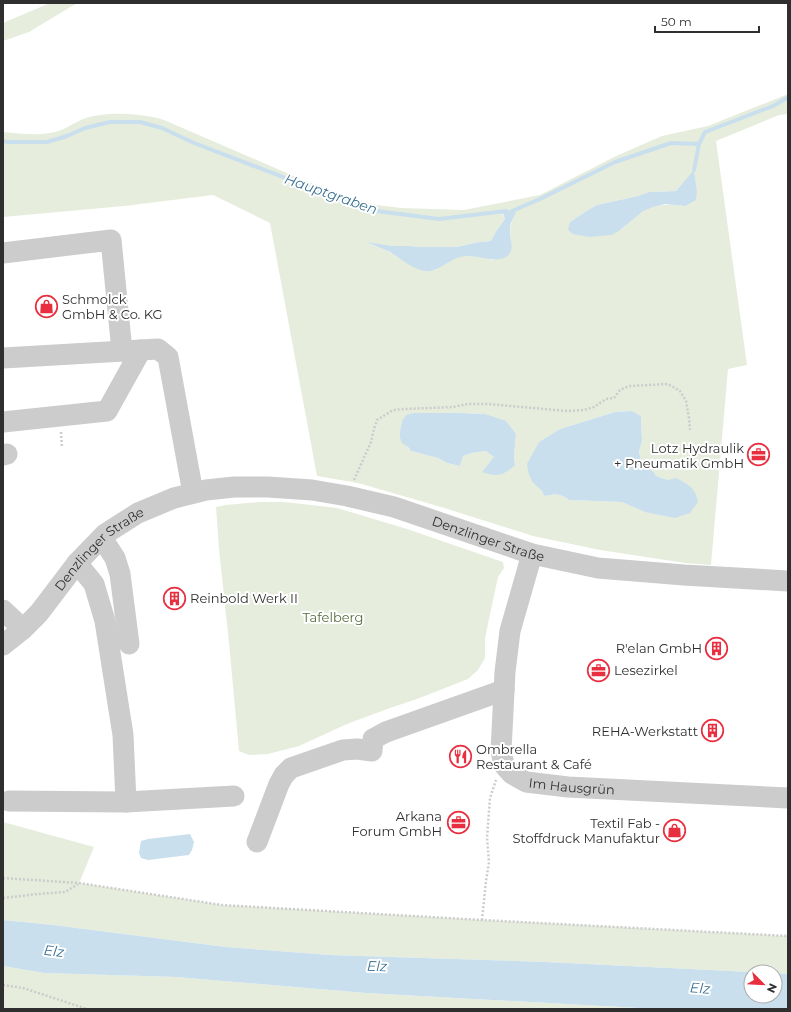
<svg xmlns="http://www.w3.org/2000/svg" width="791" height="1012" font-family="Montserrat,sans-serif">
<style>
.green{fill:#e6eddd;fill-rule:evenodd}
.water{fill:#c9dfed}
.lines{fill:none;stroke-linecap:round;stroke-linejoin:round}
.stream{stroke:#c9dfed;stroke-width:4}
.path{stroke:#ccc;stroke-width:2.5;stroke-dasharray:2 2;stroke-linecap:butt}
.minor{stroke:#ccc;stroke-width:21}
.labels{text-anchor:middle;stroke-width:4;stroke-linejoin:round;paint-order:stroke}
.poi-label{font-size:13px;fill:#2f2f2f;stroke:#fff;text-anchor:end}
.street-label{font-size:13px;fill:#2f2f2f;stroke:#fff}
.park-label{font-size:13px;fill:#536c3b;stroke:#fff}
.water-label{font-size:14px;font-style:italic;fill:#3b7293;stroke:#fff}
</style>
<rect width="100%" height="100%" fill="#fff"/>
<g class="green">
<polygon points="50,3 77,3 29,32 3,41 3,23"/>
<path d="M 788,94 L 788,114 L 779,115 L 716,141 L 747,365 L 728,369 L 711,565 L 685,563 L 600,550 L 533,536 L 441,507 L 358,483 L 317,476 L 270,223 L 213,195 L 124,206 L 3,217 L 3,132 C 20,134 38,136 55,132 C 65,130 73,123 83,119 C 105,111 141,113 164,120 L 296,177 L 347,196 L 376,205 L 402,208 L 464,210 L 540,195 L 614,157 L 662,136 L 708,126 ZM 694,171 L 697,191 L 685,206 C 666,204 651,203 636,216 C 630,221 625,227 619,231 L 570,222 L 588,210 L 597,205 L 638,196 L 649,192 L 676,191 ZM 501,212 L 512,222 L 510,229 L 511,246 L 493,260 L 476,256 L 460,256 L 450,260 L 435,270 L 416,268 L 386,250 L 367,243 L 393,246 L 409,246 L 420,247 L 457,247 L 479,242 L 491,241 L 495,233 L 505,219 ZM 632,411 L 641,416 L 642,441 L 639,452 L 642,466 L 653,471 L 656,476 L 668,480 L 645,512 L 622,502 L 569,500 C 560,493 556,494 544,496 L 542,491 L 533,483 L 539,442 L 560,429 L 615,412 ZM 414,413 L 462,413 L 485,414 L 516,434 L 514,456 L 515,465 L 494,457 L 486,451 L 472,453 L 463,456 L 460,466 L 447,463 L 438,458 L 411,451 L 400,438 L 400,431 L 402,421 L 405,417 Z"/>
<polygon points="260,502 284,502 337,508 407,529 503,562 504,568 498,577 495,591 485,638 485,658 478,670 468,679 417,699 390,708 347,724 299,746 268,754 249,755 239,751 229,643 219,549 216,507 226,505"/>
<polygon points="3,822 94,847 79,883 222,905 482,920 788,936 788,974 775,973 775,972 751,972 546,962 330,955 226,947 53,925 3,920"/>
<polygon points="3,966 44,973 176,977 366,993 657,1009 3,1009"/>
</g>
<g class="water">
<polygon points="694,170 697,191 696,200 685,206 665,204 653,207 643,211 619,231 611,235 589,237 573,234 568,230 570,222 588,210 597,205 638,196 649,192 676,191"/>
<path d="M 517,209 C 515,215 510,222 510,229 C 509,236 514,246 510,253 C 502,266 478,255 467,256 C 450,256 440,273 425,271 C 412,269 401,259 390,252 C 382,248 373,245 365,242 L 393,246 L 409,246 L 420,247 L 457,247 L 479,242 L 491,241 L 495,233 L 505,219 L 503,214 L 501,212 Z"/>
<path d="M 632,411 L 641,416 L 642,441 L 639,452 L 642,465 L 653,471 L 656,476 L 668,480 L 676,478 C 689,485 695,487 698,502 L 690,513 L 675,518 L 645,512 L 622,502 L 569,500 C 560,493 556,494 544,496 L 542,491 L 533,483 L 529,475 L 527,464 L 539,442 L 560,429 L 615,412 Z"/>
<path d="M 414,413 L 462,413 L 485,414 L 506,421 L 516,434 L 514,456 L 515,465 C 503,476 498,477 482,472 L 494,457 L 486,451 L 472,453 L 463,456 L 460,466 L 447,463 L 438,458 L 411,451 L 408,447 L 402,443 L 400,438 L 400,431 L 402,421 L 406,415 Z"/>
<polygon points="190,834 194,842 192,850 189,855 148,860 141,858 139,853 141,841 148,839"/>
<polygon points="3,920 53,925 226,947 330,955 546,962 751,972 751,996 775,996 775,973 788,974 788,1009 657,1009 366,993 176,977 44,973 3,966"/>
</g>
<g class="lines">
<g class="stream">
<polyline points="3,141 8,142 47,142 67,136 85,128 110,122 140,122 162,128 194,143 369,210 439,219 506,211"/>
<polyline points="694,170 699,144"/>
<polyline points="512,211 540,199 615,162 671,143 699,144 705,132 773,106 785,99 788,98"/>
</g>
<g class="path">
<polyline points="61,432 62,448"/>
<polyline points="354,480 371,442 374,429 377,420 393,410 405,409 453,407 468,404 488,404 567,411 584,410 594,407 606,399 614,398 620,390 629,386 668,384 680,391 686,401 689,418 690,430"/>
<polyline points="3,878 79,883 222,905 482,920 788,936"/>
<polyline points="3,898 38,894 65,892 78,884"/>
<polyline points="482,920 486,881 489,862 487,838 490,798 496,780"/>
<polyline points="3,985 23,988 87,1009"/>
</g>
<g class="minor">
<polyline points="3,253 111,240 122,351"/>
<polyline points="3,358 158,349 168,357 193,493"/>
<polyline points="3,422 107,411 141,350"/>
<polyline points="3,455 7,454"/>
<polyline points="102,538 115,558 120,574 129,644"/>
<path id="s1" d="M 532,554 L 510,631 L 505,672 L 501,751 L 504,765 L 512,774 L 526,782 L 568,787 L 788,798"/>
<polyline points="3,610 23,629"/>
<path id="s2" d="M 3,645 L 23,629 L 39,613 L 77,563 L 105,534 L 138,513 L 174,498 L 206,490 L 234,487 L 268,487 L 312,490 L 347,496 L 394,507 L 532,554 L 598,568 L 684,575 L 788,581"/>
<polyline points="9,801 126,802 123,735 105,621 94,584 77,563"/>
<polyline points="126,802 234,796"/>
<polyline points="257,842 279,784 284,775 291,768 343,750 357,749 372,751 373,739 386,732 504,690"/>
</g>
</g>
<defs>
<symbol id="shop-ring" viewBox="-11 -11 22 22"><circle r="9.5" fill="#fff" stroke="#e82f40" stroke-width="1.5"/><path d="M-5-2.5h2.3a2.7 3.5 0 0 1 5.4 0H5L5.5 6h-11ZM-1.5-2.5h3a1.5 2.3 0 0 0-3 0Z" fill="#e82f40"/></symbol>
<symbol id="office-ring" viewBox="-11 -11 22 22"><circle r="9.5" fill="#fff" stroke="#e82f40" stroke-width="1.5"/><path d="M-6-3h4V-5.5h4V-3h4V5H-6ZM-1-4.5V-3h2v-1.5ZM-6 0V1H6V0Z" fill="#e82f40"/></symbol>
<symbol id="building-ring" viewBox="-11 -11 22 22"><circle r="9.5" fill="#fff" stroke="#e82f40" stroke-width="1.5"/><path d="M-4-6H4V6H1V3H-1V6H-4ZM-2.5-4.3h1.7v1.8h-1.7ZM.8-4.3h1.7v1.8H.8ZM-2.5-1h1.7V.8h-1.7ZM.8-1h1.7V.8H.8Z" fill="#e82f40"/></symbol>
<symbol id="restaurant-ring" viewBox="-11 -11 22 22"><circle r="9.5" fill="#fff" stroke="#e82f40" stroke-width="1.5"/><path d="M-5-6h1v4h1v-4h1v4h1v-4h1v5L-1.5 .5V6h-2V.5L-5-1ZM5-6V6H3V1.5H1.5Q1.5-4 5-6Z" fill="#e82f40"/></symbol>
</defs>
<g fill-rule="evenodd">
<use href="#shop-ring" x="34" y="294" width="25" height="25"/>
<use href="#office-ring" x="746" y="442" width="25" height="25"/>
<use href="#building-ring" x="162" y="586" width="25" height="25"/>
<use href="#building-ring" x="704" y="636" width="25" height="25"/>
<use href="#office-ring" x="586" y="658" width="25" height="25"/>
<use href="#building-ring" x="700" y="718" width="25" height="25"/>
<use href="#restaurant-ring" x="448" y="744" width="25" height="25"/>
<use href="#office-ring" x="446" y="810" width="25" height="25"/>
<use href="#shop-ring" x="662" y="818" width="25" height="25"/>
</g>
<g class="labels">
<g class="poi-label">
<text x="62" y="304" text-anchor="start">Schmolck<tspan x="62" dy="15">GmbH &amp; Co. KG</tspan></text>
<text x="744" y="453">Lotz Hydraulik<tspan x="744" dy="15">+ Pneumatik GmbH</tspan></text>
<text x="190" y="603" text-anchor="start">Reinbold Werk II</text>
<text x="702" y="653">R'elan GmbH</text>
<text x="614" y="675" text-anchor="start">Lesezirkel</text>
<text x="698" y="736">REHA-Werkstatt</text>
<text x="476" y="754" text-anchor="start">Ombrella<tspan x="476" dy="15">Restaurant &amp; Café</tspan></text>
<text x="442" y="821">Arkana<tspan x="442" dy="15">Forum GmbH</tspan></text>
<text x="660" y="828">Textil Fab -<tspan x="660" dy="15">Stoffdruck Manufaktur</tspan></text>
</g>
<g class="street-label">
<text dy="5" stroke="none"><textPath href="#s2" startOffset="552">Denzlinger Straße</textPath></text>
<text dy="5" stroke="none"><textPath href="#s2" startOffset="137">Denzlinger Straße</textPath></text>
<text dy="5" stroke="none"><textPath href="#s1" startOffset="289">Im Hausgrün</textPath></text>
</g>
<g class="park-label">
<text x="333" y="622">Tafelberg</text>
</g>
<g class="water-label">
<text transform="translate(331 194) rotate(19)" y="5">Hauptgraben</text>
<text transform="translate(54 951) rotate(7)" y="5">Elz</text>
<text transform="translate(377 966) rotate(2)" y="5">Elz</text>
<text transform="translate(700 988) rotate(4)" y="5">Elz</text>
</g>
</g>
<rect width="791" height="1012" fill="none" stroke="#2f2f2f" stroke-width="8"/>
<g transform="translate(763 984) rotate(114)"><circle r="19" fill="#ffffff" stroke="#acacac"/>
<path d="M0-3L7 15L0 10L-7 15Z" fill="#e82f40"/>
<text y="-6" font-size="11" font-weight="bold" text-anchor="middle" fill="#2f2f2f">N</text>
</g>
<path d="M655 26v6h104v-6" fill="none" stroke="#2f2f2f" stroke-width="2"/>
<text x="661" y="26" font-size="12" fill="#2f2f2f" stroke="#ffffff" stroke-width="3" paint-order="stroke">50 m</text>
</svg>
